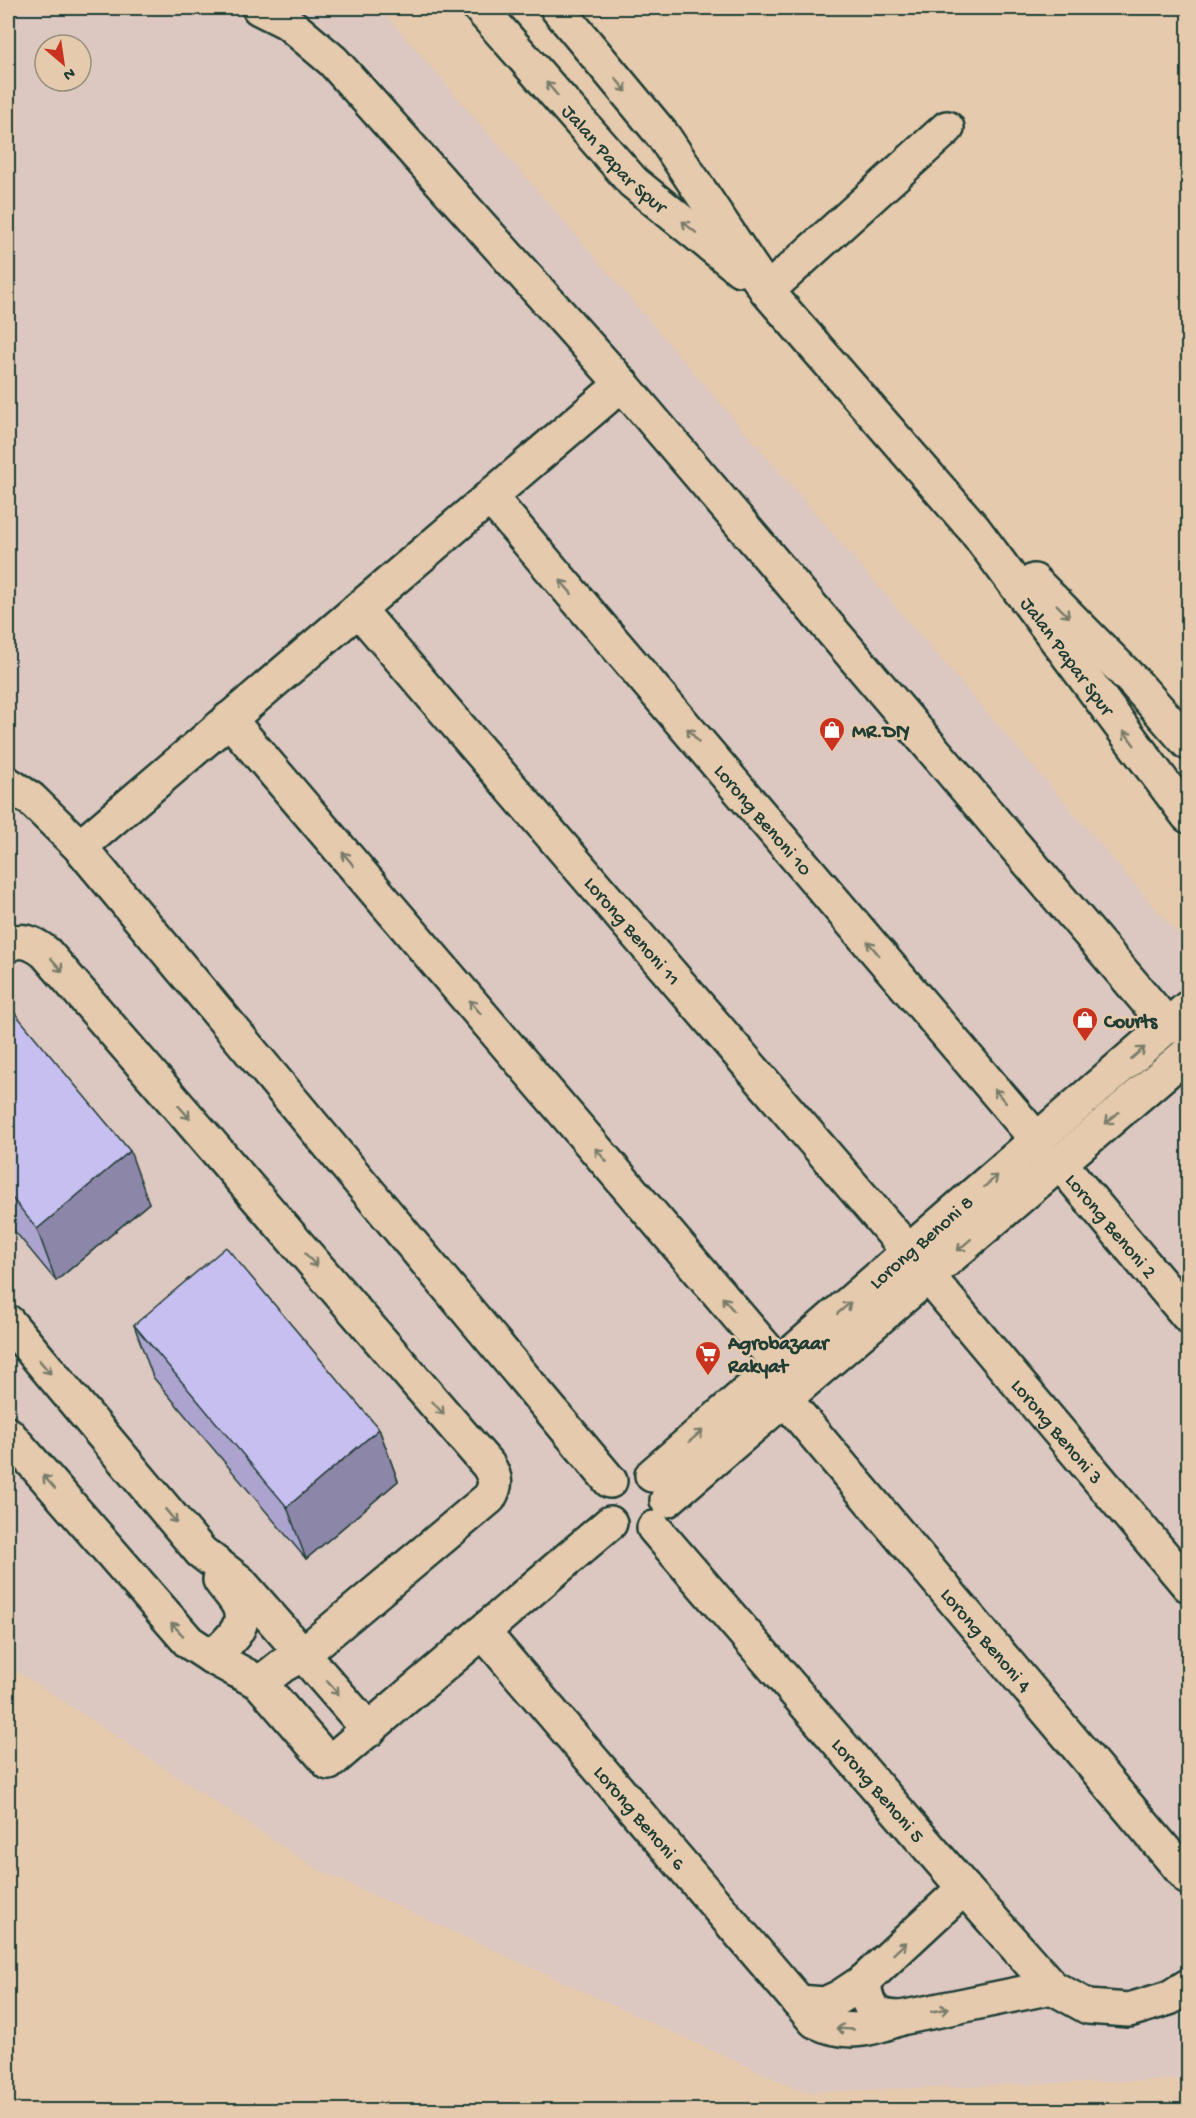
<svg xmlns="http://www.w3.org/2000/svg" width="1196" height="2118" font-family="'Gochi Hand',sans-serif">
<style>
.built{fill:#dcc7c1;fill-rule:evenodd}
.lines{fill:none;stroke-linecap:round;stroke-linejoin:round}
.minor-casing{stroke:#1f3d34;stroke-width:38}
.major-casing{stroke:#1f3d34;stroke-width:38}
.minor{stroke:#e5caad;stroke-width:33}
.major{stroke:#e5caad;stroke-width:33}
.wall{fill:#aca4cf;stroke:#1f3d34;stroke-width:1.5}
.shaded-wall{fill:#8c86a9;stroke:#1f3d34;stroke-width:1.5}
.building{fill:#c8bff1;stroke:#1f3d34;stroke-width:1.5}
.oneway{stroke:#787c6a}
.labels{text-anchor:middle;stroke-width:5;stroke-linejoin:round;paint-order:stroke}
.street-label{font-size:20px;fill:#1f3d34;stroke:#e5caad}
.poi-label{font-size:20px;font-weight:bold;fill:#1f3d34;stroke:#e5caad;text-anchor:start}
</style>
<rect width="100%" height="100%" fill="#e5caad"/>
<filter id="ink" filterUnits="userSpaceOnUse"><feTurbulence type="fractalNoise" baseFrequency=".0167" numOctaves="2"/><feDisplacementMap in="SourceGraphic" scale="12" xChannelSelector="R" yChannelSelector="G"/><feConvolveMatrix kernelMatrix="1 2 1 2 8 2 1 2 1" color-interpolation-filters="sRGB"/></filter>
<g filter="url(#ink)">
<path class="built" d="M 8,8 L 380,8 L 1188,946 L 1188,2079 L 803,2092 L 317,1869 L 8,1665 ZM 45,45 L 81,45 L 81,81 L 45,81 Z"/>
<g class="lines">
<defs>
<g id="minor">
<polyline points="259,8 287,22 333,61 622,384 1169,1027"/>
<polyline points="767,291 947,128"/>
<path id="s1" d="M 490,497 L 1038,1141"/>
<path id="s2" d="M 358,609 L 909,1252"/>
<polyline points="229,719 779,1364"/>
<polyline points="8,784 31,799 80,847 610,1481"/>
<polyline points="80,847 622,384"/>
<path d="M 8,945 C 22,937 35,944 46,953 L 488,1465 C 496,1478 497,1485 489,1498 L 303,1654 L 283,1665 L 260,1683"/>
<path id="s3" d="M 1060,1163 L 1188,1316"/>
<path id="s4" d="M 928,1276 L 1188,1585"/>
<polyline points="8,1322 201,1552 239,1581 369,1730"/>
<path id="s5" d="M 785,1399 L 1188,1878"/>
<polyline points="8,1434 189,1642 212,1657 260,1683 329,1763 610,1523"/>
<path id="s6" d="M 652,1475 L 1188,1008"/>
<polyline points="667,1500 1188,1053"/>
<path id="s7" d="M 654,1528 L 964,1888 L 1052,1987 L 1088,2007 L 1129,2010 L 1169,1998 L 1188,1986"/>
<path id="s8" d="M 483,1632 L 815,2021 C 847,2036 869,2030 901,2018"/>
<path d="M 212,1657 C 224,1645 247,1629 240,1609 C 237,1599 226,1589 220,1580"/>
<path d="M 864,1981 C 866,2007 874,2018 901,2018 L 1052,1987"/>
<polyline points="798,2002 825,2004 840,1997 864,1981 964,1888"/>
</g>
<g id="major">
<path id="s9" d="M 480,8 L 633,182 L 740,269"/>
<path id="s10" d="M 557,8 L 664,137 L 767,291 L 974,529 L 1188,816"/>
<polyline points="1034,581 1135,683 1188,743"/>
</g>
</defs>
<use href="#minor" class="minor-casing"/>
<use href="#major" class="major-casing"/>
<use href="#minor" class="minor"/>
<use href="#major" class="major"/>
</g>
<g class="wall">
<polygon points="8,1005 149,1203 56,1281 8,1223"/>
<polygon points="134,1325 379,1429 398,1481 306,1559 153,1377"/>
</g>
<g class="shaded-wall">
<polygon points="130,1151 149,1203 56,1281 37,1229"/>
<polygon points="379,1429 398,1481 306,1559 287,1507"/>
</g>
<g class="building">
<polygon points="8,1005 130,1151 37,1229 8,1193"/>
<polygon points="226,1247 379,1429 287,1507 134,1325"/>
</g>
<defs><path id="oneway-shaft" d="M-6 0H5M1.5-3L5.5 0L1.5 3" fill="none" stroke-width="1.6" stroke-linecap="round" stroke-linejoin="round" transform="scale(1.5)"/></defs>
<g class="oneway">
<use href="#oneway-shaft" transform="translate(621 85) rotate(51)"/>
<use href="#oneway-shaft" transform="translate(552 89) rotate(-131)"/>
<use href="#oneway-shaft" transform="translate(689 227) rotate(-141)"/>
<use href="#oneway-shaft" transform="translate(566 587) rotate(-130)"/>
<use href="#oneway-shaft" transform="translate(1063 611) rotate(45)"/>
<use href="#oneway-shaft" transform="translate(693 735) rotate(-130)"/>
<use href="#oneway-shaft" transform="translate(1129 738) rotate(-127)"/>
<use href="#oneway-shaft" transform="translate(348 859) rotate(-130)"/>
<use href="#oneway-shaft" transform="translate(873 948) rotate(-130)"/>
<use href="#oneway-shaft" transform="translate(57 965) rotate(49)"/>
<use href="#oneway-shaft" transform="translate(475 1007) rotate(-130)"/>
<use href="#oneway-shaft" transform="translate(1138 1053) rotate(-41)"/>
<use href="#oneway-shaft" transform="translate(1000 1096) rotate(-130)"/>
<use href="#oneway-shaft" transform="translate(184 1112) rotate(49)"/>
<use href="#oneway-shaft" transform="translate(1112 1118) rotate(139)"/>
<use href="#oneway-shaft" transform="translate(601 1155) rotate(-130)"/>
<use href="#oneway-shaft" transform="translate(991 1181) rotate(-41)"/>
<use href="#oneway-shaft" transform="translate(964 1245) rotate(139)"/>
<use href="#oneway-shaft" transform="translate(311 1260) rotate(49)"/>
<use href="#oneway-shaft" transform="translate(728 1304) rotate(-130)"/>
<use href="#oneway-shaft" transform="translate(844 1308) rotate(-41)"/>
<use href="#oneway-shaft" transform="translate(45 1367) rotate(50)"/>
<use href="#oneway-shaft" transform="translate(438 1408) rotate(49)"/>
<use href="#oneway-shaft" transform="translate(696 1436) rotate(-41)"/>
<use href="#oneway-shaft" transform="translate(49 1482) rotate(-131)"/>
<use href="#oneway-shaft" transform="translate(171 1516) rotate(50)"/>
<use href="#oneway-shaft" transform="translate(177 1629) rotate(-133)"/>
<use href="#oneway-shaft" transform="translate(333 1688) rotate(49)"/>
<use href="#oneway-shaft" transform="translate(900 1948) rotate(-43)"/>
<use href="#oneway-shaft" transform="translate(940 2010) rotate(-11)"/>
<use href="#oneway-shaft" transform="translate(845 2029) rotate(-177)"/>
</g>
</g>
<defs>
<symbol id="shop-pin" viewBox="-11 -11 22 30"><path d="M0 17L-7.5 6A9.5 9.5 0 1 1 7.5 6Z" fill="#c8321e" stroke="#e5caad"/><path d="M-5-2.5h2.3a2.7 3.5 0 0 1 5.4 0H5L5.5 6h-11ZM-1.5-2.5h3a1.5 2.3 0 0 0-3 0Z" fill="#fff"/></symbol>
<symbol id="supermarket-pin" viewBox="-11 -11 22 30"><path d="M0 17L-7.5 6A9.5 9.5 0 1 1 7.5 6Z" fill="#c8321e" stroke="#e5caad"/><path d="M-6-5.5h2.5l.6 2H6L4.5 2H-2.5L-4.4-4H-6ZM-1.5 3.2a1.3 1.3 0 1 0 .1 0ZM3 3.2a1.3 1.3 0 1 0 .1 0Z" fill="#fff"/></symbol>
</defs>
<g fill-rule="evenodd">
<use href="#shop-pin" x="817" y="715" width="30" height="40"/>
<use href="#shop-pin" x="1070" y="1005" width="30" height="40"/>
<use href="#supermarket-pin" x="693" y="1339" width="30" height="40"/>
</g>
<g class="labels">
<g class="street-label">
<text dy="7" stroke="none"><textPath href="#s9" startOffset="202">Jalan Papar Spur</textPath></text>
<text dy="7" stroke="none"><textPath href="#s10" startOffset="826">Jalan Papar Spur</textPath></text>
<text dy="7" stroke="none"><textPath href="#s1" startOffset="423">Lorong Benoni 10</textPath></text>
<text dy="7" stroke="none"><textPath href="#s2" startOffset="423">Lorong Benoni 11</textPath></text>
<text dy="7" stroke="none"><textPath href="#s3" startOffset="81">Lorong Benoni 2</textPath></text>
<text dy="7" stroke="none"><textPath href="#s6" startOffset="356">Lorong Benoni 8</textPath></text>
<text dy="7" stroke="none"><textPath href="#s4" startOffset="202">Lorong Benoni 3</textPath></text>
<text dy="7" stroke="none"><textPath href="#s5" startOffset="314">Lorong Benoni 4</textPath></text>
<text dy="7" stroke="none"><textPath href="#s7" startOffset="345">Lorong Benoni 5</textPath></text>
<text dy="7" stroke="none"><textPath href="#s8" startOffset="243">Lorong Benoni 6</textPath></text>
</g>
<g class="poi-label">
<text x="852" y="737">MR.DIY</text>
<text x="1104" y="1027">Courts</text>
<text x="728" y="1349">Agrobazaar<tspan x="728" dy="23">Rakyat</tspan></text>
</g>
</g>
<rect width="1196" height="2118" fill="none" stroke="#e5caad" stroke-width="30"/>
<rect x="15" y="15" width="1166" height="2088" fill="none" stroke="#1f3d34" stroke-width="2" filter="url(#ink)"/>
<g transform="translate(63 63) rotate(151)"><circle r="28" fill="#e5caad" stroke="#96927d" stroke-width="1.5"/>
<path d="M0-4.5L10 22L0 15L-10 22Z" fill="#c8321e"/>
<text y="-9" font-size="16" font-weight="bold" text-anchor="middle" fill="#1f3d34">N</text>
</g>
</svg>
